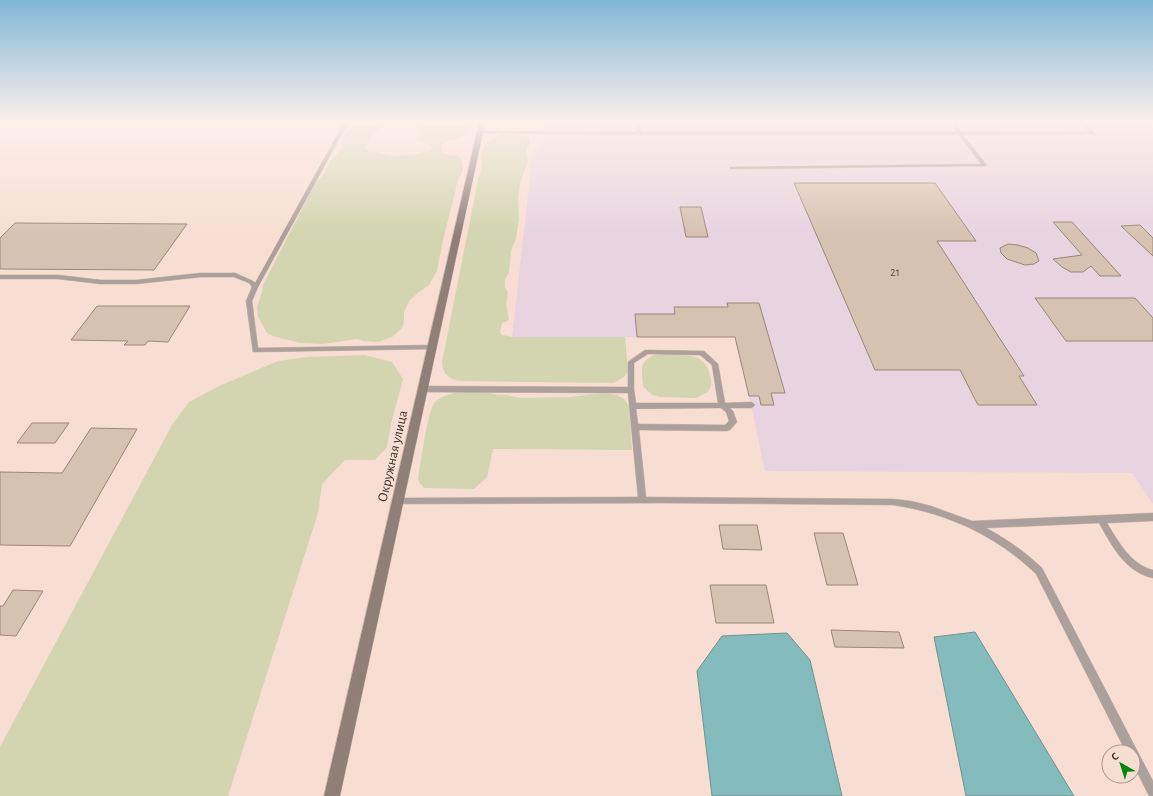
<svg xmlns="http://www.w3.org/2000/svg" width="1153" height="796" font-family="'Alegreya Sans',sans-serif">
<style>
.industrial{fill:#e8d3e1}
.green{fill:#d2d5af}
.water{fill:#84bbbd;stroke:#6e9292}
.building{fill:#d7c2b1;stroke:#9a8776}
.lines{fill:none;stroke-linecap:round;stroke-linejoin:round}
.lane-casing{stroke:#d2bbb1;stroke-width:1}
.secondary-casing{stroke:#d2bbb1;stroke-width:1}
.lane{fill:#aba09b;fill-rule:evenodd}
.secondary{fill:#8f7f77;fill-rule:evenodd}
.labels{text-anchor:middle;stroke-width:3.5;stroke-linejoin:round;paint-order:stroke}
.number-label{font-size:12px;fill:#62554d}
.street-label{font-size:14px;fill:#3b312c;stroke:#f8ded2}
</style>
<rect width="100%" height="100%" fill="#f8ded2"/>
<polygon class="industrial" points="545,123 1150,123 1153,125 1153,504 1132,473 765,471 749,396 735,337 512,337 533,150 543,145"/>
<g class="green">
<path d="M 355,123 L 380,123 L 381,128 L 371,137 L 370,141 L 365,147 L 369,152 C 377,151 382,154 389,155 C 403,157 417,154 431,150 L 432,146 L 416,139 L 423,133 L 419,128 L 422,123 L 472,123 C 461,145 451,135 442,145 L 442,152 L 449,155 L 459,156 C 464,162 465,171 459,177 L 443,240 L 437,271 L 429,285 L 419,292 L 409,301 L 404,312 L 404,323 L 402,328 L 392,337 L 378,342 L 363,341 L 357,339 L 323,344 L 300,343 L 273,336 L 267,333 L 258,317 L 257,307 L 263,289 L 262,287 L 316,182 L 325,173 L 332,158 L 342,149 L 344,135 L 353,128 Z"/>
<path d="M 505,133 L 528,137 L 530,141 L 526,151 L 528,160 L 527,164 L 520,183 L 518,200 L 519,219 L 516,238 L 511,251 L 509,272 L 505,279 L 505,287 L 508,293 L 506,304 L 509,320 L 502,323 L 500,332 L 502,335 L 512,337 L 625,337 L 628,371 L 624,377 L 614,383 L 458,381 C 448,378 442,373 442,362 L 478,180 L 482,168 L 481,154 L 485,144 L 495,137 Z"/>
<polygon points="365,355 392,362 403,379 391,424 387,447 375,460 345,460 322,484 318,513 228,796 0,796 0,747 172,425 189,402 219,386 278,361 307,357"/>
<path d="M 654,355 C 675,356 705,349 710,375 C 712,382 712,385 708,392 L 696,398 L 660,397 L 652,395 L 643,386 C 642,370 638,363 654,355 Z"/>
<path d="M 461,391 L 490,393 L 498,395 L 507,395 L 520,398 L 570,397 L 603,393 L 617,395 L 624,399 L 629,406 L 632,450 L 493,449 L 487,477 L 474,489 L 424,488 L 419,482 L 418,478 C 421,464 427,411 435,402 C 441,395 453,394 461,391 Z"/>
</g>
<g class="water">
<polygon points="975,632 1074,796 966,796 934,637"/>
<polygon points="787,633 810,660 842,796 712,796 697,671 722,636"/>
</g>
<g class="building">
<polygon points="794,183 935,183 976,241 937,241 1024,376 1019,376 1037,405 978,405 960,370 875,370"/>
<polygon points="680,207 701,207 708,237 686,237"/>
<polygon points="1053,222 1072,222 1121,276 1100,276 1091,266 1083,272 1071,272 1062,267 1053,259 1082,255"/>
<polygon points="15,223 187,224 154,270 0,269 0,238"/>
<polygon points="1140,225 1153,238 1153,256 1121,226"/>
<polygon points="1008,244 1018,245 1028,248 1036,253 1039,261 1034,264 1025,265 1007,259 1001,253 1000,248"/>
<polygon points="1035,298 1135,298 1153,318 1153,341 1066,341"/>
<polygon points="727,303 759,303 785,393 771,393 774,405 761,405 759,396 749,396 735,337 637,337 635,314 675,314 674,307 728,307"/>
<polygon points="97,306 190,306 168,342 148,341 145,345 124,345 128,341 71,340"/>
<polygon points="32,423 69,423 55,443 17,443"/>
<polygon points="91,428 137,429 70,546 0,545 0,472 62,473"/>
<polygon points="719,525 757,525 762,550 723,549"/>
<polygon points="814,533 843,533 858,585 827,585"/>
<polygon points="710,585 766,585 774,623 716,623"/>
<polygon points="13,590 43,591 16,636 0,635 0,606 3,606"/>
<polygon points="831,630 899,632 904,648 835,647"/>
</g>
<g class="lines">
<defs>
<g id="lane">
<polygon points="344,123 348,123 258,287 252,301 258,348 432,345 434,345 435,347 434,349 253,352 246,301 252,287 249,283 234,277 201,277 136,284 101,284 58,279 0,279 0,275 58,275 101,280 136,280 201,273 235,273 253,281 255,283"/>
<polygon points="635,123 639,123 641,132 957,132 950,123 955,123 961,132 1089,132 1080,123 1085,123 1095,133 1093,134 963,135 987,165 985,166 732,169 730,169 730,167 981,164 959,135 639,135 481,133 479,132 481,131 636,132"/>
<path d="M 645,350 L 704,351 L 718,364 L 725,403 L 751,402 L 753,403 L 755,405 L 753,407 L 751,408 L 730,408 L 733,411 L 737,422 L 730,430 L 727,431 L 639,430 L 646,497 L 893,499 L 911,501 L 931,506 L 972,521 L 1153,513 L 1153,521 L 1107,523 C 1118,541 1131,565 1153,570 L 1153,578 C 1125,572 1112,546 1099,523 L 986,528 C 1007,539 1025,552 1042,568 L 1153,781 L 1153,796 L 1149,796 L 1133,764 L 1133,752 L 1126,752 L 1036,574 C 997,536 947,513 893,505 L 666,503 L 398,504 L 395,503 L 394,501 L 395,499 L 398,498 L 638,497 L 628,393 L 423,392 L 420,389 L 423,386 L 628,387 L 628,362 ZM 648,354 L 700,355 L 712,365 L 718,403 L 636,403 L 634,390 L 634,363 ZM 721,408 L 726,412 L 729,421 L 725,425 L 638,424 L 636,409 Z"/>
</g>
<polygon id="secondary" points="479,123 485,123 340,796 324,796"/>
</defs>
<use href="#lane" class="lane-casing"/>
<use href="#secondary" class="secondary-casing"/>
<use href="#lane" class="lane"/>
<use href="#secondary" class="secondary"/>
</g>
<linearGradient id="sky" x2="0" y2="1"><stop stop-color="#80b7d7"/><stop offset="0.52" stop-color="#fcf0eb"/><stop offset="1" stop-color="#fcf0eb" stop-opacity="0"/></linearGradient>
<rect width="1153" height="235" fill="url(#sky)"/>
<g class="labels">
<g class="number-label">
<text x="895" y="276">21</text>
</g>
<g class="street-label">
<text transform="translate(392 456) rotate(-77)" y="5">Окружная улица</text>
</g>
</g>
<g transform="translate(1121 764) rotate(321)"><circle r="19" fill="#f8ded2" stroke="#ac9990"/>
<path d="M0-3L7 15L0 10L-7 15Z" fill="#01870f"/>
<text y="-6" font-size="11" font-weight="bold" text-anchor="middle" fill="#3b312c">С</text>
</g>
</svg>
